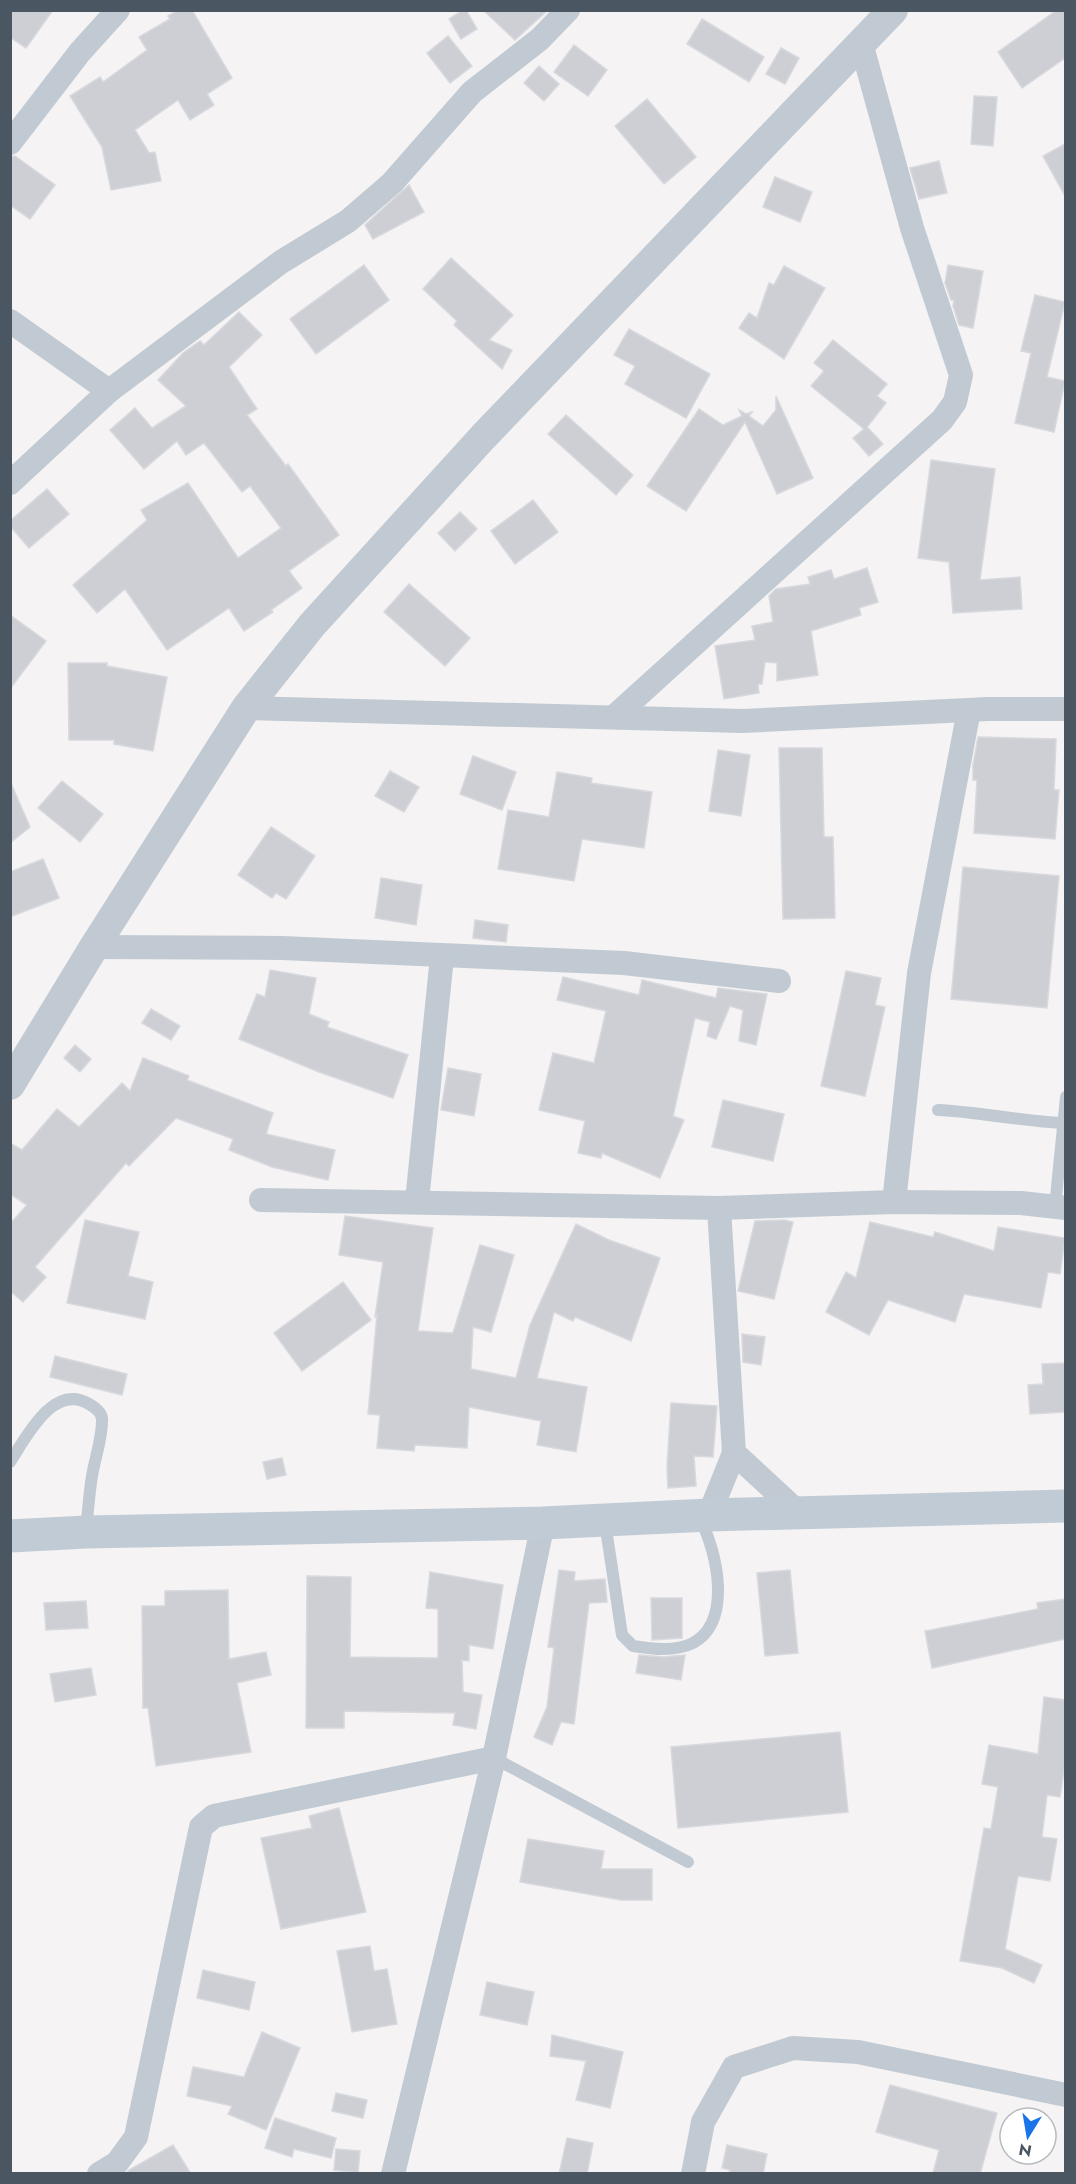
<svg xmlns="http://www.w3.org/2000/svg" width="1076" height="2184" font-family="Jost,sans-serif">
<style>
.building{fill:#cdcfd5;stroke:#d7d9de;stroke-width:1.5}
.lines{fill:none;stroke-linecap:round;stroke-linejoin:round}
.service{stroke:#c1cad2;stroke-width:12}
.minor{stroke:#c1cad2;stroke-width:24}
.tertiary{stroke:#c1cad2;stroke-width:30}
.secondary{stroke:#c1cbd6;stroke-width:33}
</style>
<rect width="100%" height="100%" fill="#f5f3f3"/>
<g class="building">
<polygon points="10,10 53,10 26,48 10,37"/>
<polygon points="178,10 192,10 232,78 207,94 214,105 190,120 178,100 135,130 149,153 155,152 161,181 111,190 102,147 70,96 100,77 103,82 147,50 139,37 170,19 168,16"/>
<polygon points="463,10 466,10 477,29 461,39 449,19"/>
<polygon points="483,10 548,10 515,40"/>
<polygon points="1057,10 1065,10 1065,58 1022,88 998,52"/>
<polygon points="702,19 764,57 749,82 687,44"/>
<polygon points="448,36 472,66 450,83 427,53"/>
<polygon points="574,45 607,70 588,96 554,72"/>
<polygon points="781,48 799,58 785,84 766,74"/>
<polygon points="539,66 559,84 544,101 524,83"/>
<polygon points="974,96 997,97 993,146 971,144"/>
<polygon points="647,99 696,157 664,184 615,126"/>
<polygon points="1065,144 1065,196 1043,156"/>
<polygon points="15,156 55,185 30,219 10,205 10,157"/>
<polygon points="939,161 947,193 919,199 910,168"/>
<polygon points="775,177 812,192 800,222 763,207"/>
<polygon points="409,185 424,212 373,239 365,225"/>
<polygon points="451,258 513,315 489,340 512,350 502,369 454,325 457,321 423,289"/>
<polygon points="364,265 389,300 316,354 290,319"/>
<polygon points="948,265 983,271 973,328 959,325 953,306 954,300 951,300 945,283"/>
<polygon points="784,266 825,288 784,359 739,328 749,313 757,318 769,283 774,285"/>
<polygon points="1035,295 1065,302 1047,377 1065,381 1054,432 1015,423 1031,353 1021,351"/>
<polygon points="239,312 262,335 229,367 257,409 247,415 286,466 288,464 339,535 289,571 302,588 271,610 273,612 244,631 229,608 167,650 125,589 97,613 73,585 147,520 141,510 188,483 238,558 281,528 250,486 242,492 204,443 186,455 177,441 144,469 110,430 135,408 152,428 186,406 158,380 183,353 200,341 204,345"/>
<polygon points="629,329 710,374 686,418 625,384 635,366 614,355"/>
<polygon points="833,340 887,384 877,396 886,403 867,427 883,444 869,456 853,438 864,429 811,386 824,371 814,363"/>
<polygon points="776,396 813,478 777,494 745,422 686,511 647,486 699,409 723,425 742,416 739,410 746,414 752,412 749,416 763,426 776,410"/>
<polygon points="566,415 633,475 616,495 548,434"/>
<polygon points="931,460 995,469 980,580 1020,577 1022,609 953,613 949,562 918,558"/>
<polygon points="47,489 69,514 29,548 10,526 10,521"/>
<polygon points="533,500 558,532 515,564 491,531"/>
<polygon points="460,512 477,529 455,551 438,533"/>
<polygon points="867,568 878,602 859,608 861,615 811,631 818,675 777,681 777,663 765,662 762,684 758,684 759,693 724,699 715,646 755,640 752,626 773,622 769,596 776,589 810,584 808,577 831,570 834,579"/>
<polygon points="409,584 470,638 445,666 384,612"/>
<polygon points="10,615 46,641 10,689"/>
<polygon points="68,663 107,663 107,666 167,677 153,751 114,744 114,740 69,740"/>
<polygon points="978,737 1056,739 1054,790 1059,790 1055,839 974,833 977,780 973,780 973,765"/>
<polygon points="779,748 822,748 824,837 833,837 835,918 783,919"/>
<polygon points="718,750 750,755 741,816 709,811"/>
<polygon points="473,756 516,772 502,810 460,794"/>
<polygon points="390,771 419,787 404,812 375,796"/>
<polygon points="557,772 592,778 591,783 652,792 644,848 582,839 574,881 498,869 508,810 549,817"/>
<polygon points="10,781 30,827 10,843"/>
<polygon points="62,781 103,814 80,842 38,808"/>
<polygon points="271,827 315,856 286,899 276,893 272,898 238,875"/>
<polygon points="43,859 59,898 10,917 10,872"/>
<polygon points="963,867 1059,876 1047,1008 951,999"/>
<polygon points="381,878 422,885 416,925 375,918"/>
<polygon points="475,920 508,925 506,942 473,938"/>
<polygon points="270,970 316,978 309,1014 329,1022 327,1027 408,1055 393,1098 319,1072 239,1039 257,994 265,997"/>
<polygon points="846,971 881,978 875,1005 885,1007 865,1096 821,1086"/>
<polygon points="563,977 639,995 642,980 716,998 718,988 767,994 756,1045 739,1041 743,1010 730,1006 716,1039 707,1036 710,1022 695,1018 673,1116 684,1120 660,1178 602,1153 601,1158 578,1153 585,1121 539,1110 553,1053 594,1063 606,1011 557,1000"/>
<polygon points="151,1009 180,1026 171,1040 142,1023"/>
<polygon points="75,1045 91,1059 80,1072 64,1058"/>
<polygon points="143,1058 189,1076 187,1080 273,1113 266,1134 335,1150 328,1180 272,1167 229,1150 233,1139 176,1118 129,1166 126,1163 35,1267 46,1277 23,1302 10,1291 10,1224 27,1205 10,1194 10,1143 22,1150 57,1109 79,1127 122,1083 130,1091"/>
<polygon points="448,1068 481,1074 474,1116 441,1110"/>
<polygon points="723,1100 784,1114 773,1161 712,1147"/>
<polygon points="345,1216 433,1228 418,1331 453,1333 480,1245 514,1255 491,1332 473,1327 471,1369 516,1378 530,1325 576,1224 609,1240 660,1258 631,1341 575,1317 573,1321 554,1312 537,1378 587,1387 576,1452 537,1445 541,1421 469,1407 467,1448 415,1445 414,1451 377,1448 380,1415 368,1414 377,1315 375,1317 383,1262 339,1255"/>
<polygon points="85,1220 139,1232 128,1276 153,1282 145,1319 67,1303"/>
<polygon points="784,1220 793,1222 774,1299 738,1291 755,1221"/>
<polygon points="870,1222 933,1237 935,1232 994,1251 998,1227 1065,1238 1060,1274 1048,1272 1041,1308 964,1294 955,1322 888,1300 869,1335 826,1312 846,1272 856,1278"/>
<polygon points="343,1282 371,1320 302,1371 274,1333"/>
<polygon points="742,1334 765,1337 761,1365 743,1362"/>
<polygon points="55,1356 127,1374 122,1395 50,1377"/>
<polygon points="1065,1363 1065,1412 1030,1414 1028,1385 1043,1384 1042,1364"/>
<polygon points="671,1403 717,1406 713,1457 694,1456 696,1486 668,1488 667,1467"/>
<polygon points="282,1458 286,1475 267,1479 263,1462"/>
<polygon points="559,1570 575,1572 574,1581 605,1579 607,1602 589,1603 574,1724 561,1722 552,1745 534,1737 547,1707 554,1648 548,1647"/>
<polygon points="790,1570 798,1653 765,1656 757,1573"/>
<polygon points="430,1572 503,1585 493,1649 469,1645 469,1661 462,1660 463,1692 482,1695 476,1729 453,1725 455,1713 344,1711 344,1728 306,1728 307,1576 351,1577 350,1657 438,1658 438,1609 426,1608"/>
<polygon points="228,1590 229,1659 266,1652 271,1675 237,1683 251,1752 156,1766 148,1708 143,1708 142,1606 165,1606 165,1591"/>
<polygon points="651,1598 682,1598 682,1638 652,1640"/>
<polygon points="1065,1599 1065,1639 932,1668 925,1631 1038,1609 1037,1603"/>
<polygon points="86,1601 88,1628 46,1630 44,1603"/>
<polygon points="639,1655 664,1657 685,1655 681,1680 636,1673"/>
<polygon points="91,1668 96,1695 55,1702 50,1674"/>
<polygon points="1044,1697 1065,1700 1065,1764 1060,1797 1047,1795 1042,1837 1057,1839 1050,1881 1018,1876 1005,1949 1042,1965 1034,1983 1002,1968 960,1961 984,1828 991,1829 998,1787 982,1784 989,1745 1038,1754"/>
<polygon points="840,1732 848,1812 678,1828 671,1747"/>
<polygon points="339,1808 366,1912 281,1929 261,1838 312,1828 309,1816"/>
<polygon points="528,1839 604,1851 601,1869 652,1869 652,1900 621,1900 520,1882"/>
<polygon points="370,1946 374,1971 387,1969 397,2024 352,2032 337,1951"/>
<polygon points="203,1970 255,1982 249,2010 197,1998"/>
<polygon points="487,1982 534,1992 527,2025 480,2015"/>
<polygon points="262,2032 300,2048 266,2130 228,2114 232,2106 187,2096 193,2067 244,2077"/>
<polygon points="552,2035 623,2052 610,2108 576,2100 586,2061 550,2056"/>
<polygon points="890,2085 997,2113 980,2174 933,2174 939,2150 876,2132"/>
<polygon points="336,2093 367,2100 363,2118 332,2111"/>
<polygon points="275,2118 336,2138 331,2158 294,2149 292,2157 265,2148"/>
<polygon points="567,2138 593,2143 587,2174 559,2174"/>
<polygon points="173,2145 191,2174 126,2174 129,2170"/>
<polygon points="727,2145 767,2154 763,2174 729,2174 730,2170 722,2168"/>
<polygon points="336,2149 360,2151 358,2173 334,2170"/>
</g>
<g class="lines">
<g class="service">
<path d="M 938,1110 C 980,1112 1020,1121 1062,1123"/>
<polyline points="1055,1207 1066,1097"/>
<path d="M 10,1462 C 27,1436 53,1383 89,1404 C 96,1408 103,1413 102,1421 C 102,1439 95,1458 92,1476 C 89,1494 88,1512 86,1531"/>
<path d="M 605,1522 L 622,1635 L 633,1646 C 652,1649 675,1652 693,1643 C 733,1621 717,1551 700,1519"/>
<polyline points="494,1758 688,1862"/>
</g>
<g class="minor">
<polyline points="10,143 80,52 118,10"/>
<polyline points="10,321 109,391"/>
<polyline points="10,483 109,391 281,262 348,221 392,183 472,92 540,39 568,10"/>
<polyline points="246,708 743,721 988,709 1066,709"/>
<polyline points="615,716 942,420 955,402 961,375 912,228 861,43"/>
<polyline points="94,947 282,948 624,963 779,981"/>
<polyline points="261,1200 719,1208 894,1202 1021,1203 1066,1208"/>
<polyline points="417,1201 442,957"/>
<polyline points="894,1202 919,973 969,710"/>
<polyline points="719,1208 734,1453 799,1513"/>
<polyline points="709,1515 734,1453"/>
<polyline points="99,2174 117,2163 136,2137 201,1827 214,1816 494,1758"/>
<polyline points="393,2174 494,1758 543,1523"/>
<polyline points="693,2174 703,2122 734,2067 793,2048 858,2052 1066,2095"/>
</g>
<polyline class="tertiary" points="10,1085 94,947 246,708 312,625 483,437 893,10"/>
<polyline class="secondary" points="10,1536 86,1532 543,1523 709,1515 1066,1506"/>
</g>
<rect width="1076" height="2184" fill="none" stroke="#4a5661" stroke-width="24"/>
<g transform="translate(1028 2136) rotate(191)"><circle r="28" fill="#ffffff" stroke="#b7bbc0" stroke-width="1.5"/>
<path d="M0-4.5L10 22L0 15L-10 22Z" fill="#1a73e8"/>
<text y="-9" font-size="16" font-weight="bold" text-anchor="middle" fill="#4a5661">N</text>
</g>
</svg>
